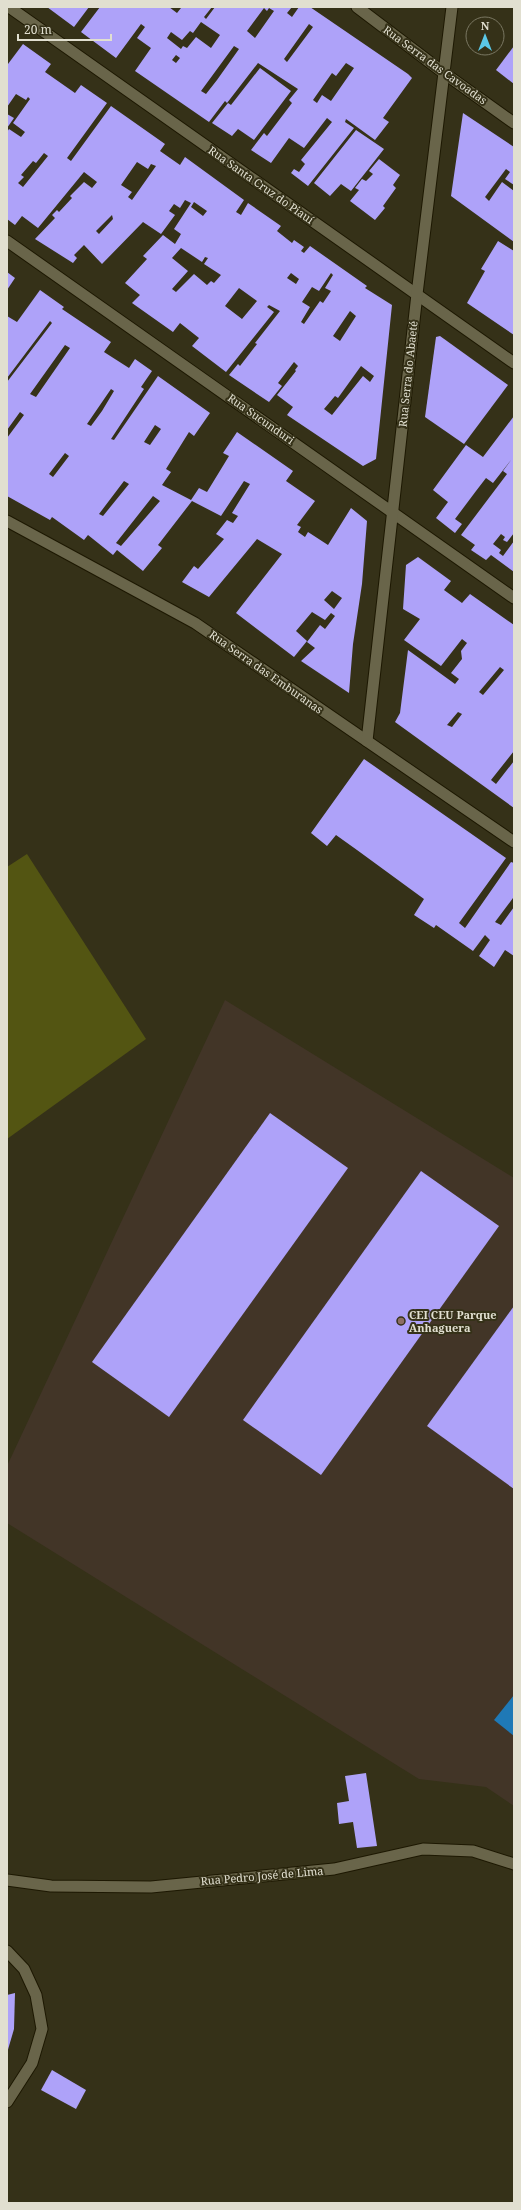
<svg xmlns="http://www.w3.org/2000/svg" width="521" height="2210" font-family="'Noto Serif',serif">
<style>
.education{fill:#423527}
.pitch{fill:#535512}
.water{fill:#1f79b6}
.building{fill:#aea2f9;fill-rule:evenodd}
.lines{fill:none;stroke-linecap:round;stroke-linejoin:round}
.minor-casing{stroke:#1d1802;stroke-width:13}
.minor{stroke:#69654a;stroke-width:11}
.education-dot{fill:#8d6e63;stroke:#353118;stroke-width:1.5}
.labels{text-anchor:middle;stroke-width:4;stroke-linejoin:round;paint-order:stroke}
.street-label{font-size:11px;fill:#e1dfd0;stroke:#353118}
.poi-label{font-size:11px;font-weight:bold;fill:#e1dfd0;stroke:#353118;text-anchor:start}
</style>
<rect width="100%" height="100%" fill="#353118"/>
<polygon class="education" points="225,1000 514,1178 514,1806 486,1787 419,1779 7,1523 7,1466"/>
<polygon class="pitch" points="27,854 146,1039 7,1139 7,867"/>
<polygon class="water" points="514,1695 514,1736 494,1720"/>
<g class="building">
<polygon points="47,7 89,7 74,27"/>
<path d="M 100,7 L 169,7 L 177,13 L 181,8 L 179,7 L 212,7 L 204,17 L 206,19 L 215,7 L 292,7 L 287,13 L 292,17 L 299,7 L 310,7 L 408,74 L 412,78 L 383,118 L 389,122 L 375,140 L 346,119 L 345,122 L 354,128 L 308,186 L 291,173 L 294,169 L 299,172 L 305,164 L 301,160 L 332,122 L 327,118 L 304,148 L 289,138 L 271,163 L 251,150 L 264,133 L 267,136 L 292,103 L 289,100 L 298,89 L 258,63 L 227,103 L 225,101 L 209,122 L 135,71 L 151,48 L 137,38 L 145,27 L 141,24 L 116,58 L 81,32 ZM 264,8 L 267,11 L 269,8 L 274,11 L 255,38 L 247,31 ZM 201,22 L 220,35 L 211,48 L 196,37 L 187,48 L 183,46 L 181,49 L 167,38 L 171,32 L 182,40 L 190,31 L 193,33 ZM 309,24 L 313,27 L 287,62 L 284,59 ZM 234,46 L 239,49 L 217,80 L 206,94 L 201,91 ZM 176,55 L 180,58 L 176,63 L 172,60 ZM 346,63 L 354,68 L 331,101 L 322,95 L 317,103 L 313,100 L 332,73 L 336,76 Z"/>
<path d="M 23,44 L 51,64 L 45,72 L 75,93 L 81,85 L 107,103 L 67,158 L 71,161 L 111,106 L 165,144 L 160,151 L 180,165 L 185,157 L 244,200 L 236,212 L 241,215 L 248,203 L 281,226 L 277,231 L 292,243 L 294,240 L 304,247 L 301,251 L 304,253 L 310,246 L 367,286 L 365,288 L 392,305 L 376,459 L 363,466 L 287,415 L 293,407 L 277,395 L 296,371 L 295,370 L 298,366 L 294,362 L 278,383 L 282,386 L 269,402 L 229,375 L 238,364 L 240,366 L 257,344 L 255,343 L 280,311 L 269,305 L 267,307 L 274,312 L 226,372 L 192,346 L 199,338 L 180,323 L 173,332 L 132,303 L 140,295 L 125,283 L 147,259 L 143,256 L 163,235 L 175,244 L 181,234 L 174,229 L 191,203 L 185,200 L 180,208 L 174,204 L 169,211 L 175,215 L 161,234 L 143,222 L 102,264 L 84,245 L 74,255 L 77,258 L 73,263 L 35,239 L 55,218 L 52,215 L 57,210 L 59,212 L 72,198 L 70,196 L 84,182 L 92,188 L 97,182 L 84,172 L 38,228 L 22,216 L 15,225 L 7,219 L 7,132 L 9,129 L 21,137 L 25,132 L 13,123 L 30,99 L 28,97 L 26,100 L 16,94 L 7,107 L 7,63 L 8,64 ZM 44,153 L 48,156 L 23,187 L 18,183 L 24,177 L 21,175 L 33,161 L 36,163 ZM 137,162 L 148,169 L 151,164 L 156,166 L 132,200 L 128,197 L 132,192 L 121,185 ZM 194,202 L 207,211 L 203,216 L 191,207 ZM 112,215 L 113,219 L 99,234 L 96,231 ZM 181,248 L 202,262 L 205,257 L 208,258 L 204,264 L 221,275 L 214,283 L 211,281 L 207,285 L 194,274 L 176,292 L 172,289 L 188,271 L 172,258 ZM 291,273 L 299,279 L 296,284 L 287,278 ZM 331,273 L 333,275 L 325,288 L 331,291 L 323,303 L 320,301 L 304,324 L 301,322 L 310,307 L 302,302 L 312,287 L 319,291 ZM 239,288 L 257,301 L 242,319 L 225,306 ZM 350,311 L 356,316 L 340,341 L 333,336 ZM 361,366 L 374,376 L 370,382 L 363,376 L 332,415 L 324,409 L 335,396 L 338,398 Z"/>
<polygon points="514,46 514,84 496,70"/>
<polygon points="260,68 291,91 254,140 238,129 232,136 212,123 228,103 231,105"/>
<polygon points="463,113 514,147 514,185 505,179 510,172 506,169 485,197 489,201 502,182 514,191 514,242 451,196"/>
<polygon points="7,114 14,118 7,128"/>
<polygon points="356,130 384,149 351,191 341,184 330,196 314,183"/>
<polygon points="379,159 400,175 393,185 396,188 383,206 385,208 375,220 350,201 359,190 355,188 362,179 366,181 373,174 369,171"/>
<polygon points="498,241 514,251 514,335 467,303 485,271 481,269"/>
<polygon points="7,272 15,278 7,290"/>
<path d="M 40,290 L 64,307 L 62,309 L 111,342 L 104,352 L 129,368 L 135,359 L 152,371 L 141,387 L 144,389 L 111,439 L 114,440 L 158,376 L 210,413 L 194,436 L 189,432 L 166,469 L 171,472 L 162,485 L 191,500 L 199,488 L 207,492 L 229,456 L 223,453 L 237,432 L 293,471 L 286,481 L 315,501 L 297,525 L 301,527 L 298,532 L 305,537 L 308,532 L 328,545 L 351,508 L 367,521 L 362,584 L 353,644 L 349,693 L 301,661 L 315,648 L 307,642 L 320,625 L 325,629 L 335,616 L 331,613 L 325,620 L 312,612 L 296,631 L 307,641 L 294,657 L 236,613 L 282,554 L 257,539 L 209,597 L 182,582 L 194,566 L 198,569 L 224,539 L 216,534 L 227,520 L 233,523 L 238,516 L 232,513 L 250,484 L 244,481 L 221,516 L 192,501 L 158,545 L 162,548 L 143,571 L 117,550 L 113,555 L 88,535 L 84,540 L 52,517 L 50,520 L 7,496 L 7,438 L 24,415 L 20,412 L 7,430 L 7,382 L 52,323 L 50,321 L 7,378 L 7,316 L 17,322 ZM 65,345 L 70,348 L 36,397 L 30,394 ZM 111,389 L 114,391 L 102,411 L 91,426 L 87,424 ZM 155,425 L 161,429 L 150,445 L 144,442 ZM 65,453 L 69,456 L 53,477 L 49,474 ZM 124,481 L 129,484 L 103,516 L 99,514 ZM 153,496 L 160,501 L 121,546 L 116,543 ZM 332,591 L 342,598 L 334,609 L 324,600 Z"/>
<polygon points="440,336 508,385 464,444 425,417 436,337"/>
<polygon points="514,416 514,533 507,542 503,540 505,537 501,534 493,544 501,550 499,553 503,556 514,541 514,572 491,555 486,560 471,550 475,545 461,535 507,474 503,471 511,460 493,483 486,478 476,491 455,519 462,524 455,533 436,518 448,502 433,490 466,445 483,457"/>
<path d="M 418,557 L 451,581 L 444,590 L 462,603 L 470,594 L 514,625 L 514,751 L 491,780 L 496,784 L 514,761 L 514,808 L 395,722 L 400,713 L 408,650 L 455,684 L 459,679 L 451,673 L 462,659 L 461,651 L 467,643 L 462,639 L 441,666 L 404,640 L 420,619 L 403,609 L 406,565 ZM 500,667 L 504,670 L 483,695 L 479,692 ZM 458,712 L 462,714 L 452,727 L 447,725 Z"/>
<polygon points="364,759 506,858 459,923 465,928 511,862 514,863 514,899 513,898 495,922 501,925 514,907 514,956 505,950 494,967 479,956 490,940 485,935 473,951 436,925 434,928 414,915 424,899 357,850 336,835 327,846 311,833"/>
<polygon points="270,1113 348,1168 169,1417 92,1362"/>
<polygon points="421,1171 499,1226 321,1475 243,1420"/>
<polygon points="514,1306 514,1489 427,1426"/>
<polygon points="366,1773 377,1846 357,1848 353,1822 339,1824 337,1803 349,1801 345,1776"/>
<polygon points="15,1993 14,2029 7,2053 7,1995"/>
<polygon points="52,2070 86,2090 76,2109 41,2090"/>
</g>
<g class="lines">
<defs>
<g id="minor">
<polyline points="9,7 514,363"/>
<polyline points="357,7 444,73 514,123"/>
<polyline points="7,241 514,598"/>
<polyline points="7,521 195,623 514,842"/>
<polyline points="367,741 417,294 452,7"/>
<polyline points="7,1880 51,1886 151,1887 334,1869 423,1849 473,1851 514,1864"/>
<polyline points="7,1951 24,1969 36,1995 42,2029 32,2063 7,2102"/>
</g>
</defs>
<use href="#minor" class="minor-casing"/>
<use href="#minor" class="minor"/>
</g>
<circle class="education-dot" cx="401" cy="1321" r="4"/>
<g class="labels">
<g class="street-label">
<text transform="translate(435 65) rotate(36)" y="4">Rua Serra das Cavoadas</text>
<text transform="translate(261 185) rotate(35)" y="4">Rua Santa Cruz do Piauí</text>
<text transform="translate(408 374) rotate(-84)" y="4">Rua Serra do Abaeté</text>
<text transform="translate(261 419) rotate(35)" y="4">Rua Sucunduri</text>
<text transform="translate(266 672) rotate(35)" y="4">Rua Serra das Emburanas</text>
<text transform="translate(262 1876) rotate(-5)" y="4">Rua Pedro José de Lima</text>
</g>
<g class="poi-label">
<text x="409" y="1319">CEI CEU Parque<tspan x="409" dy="13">Anhaguera</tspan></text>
</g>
</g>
<rect width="521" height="2210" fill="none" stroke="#e1dfd0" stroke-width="16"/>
<g transform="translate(485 36)"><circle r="19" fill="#353118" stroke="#7a7762"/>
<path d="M0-3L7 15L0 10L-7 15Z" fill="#5bc8e7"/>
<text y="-6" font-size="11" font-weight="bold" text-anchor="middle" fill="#e1dfd0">N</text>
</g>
<path d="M18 34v6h93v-6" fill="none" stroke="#e1dfd0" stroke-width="2"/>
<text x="24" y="34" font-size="12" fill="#e1dfd0" stroke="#353118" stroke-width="3" paint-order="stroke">20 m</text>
</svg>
